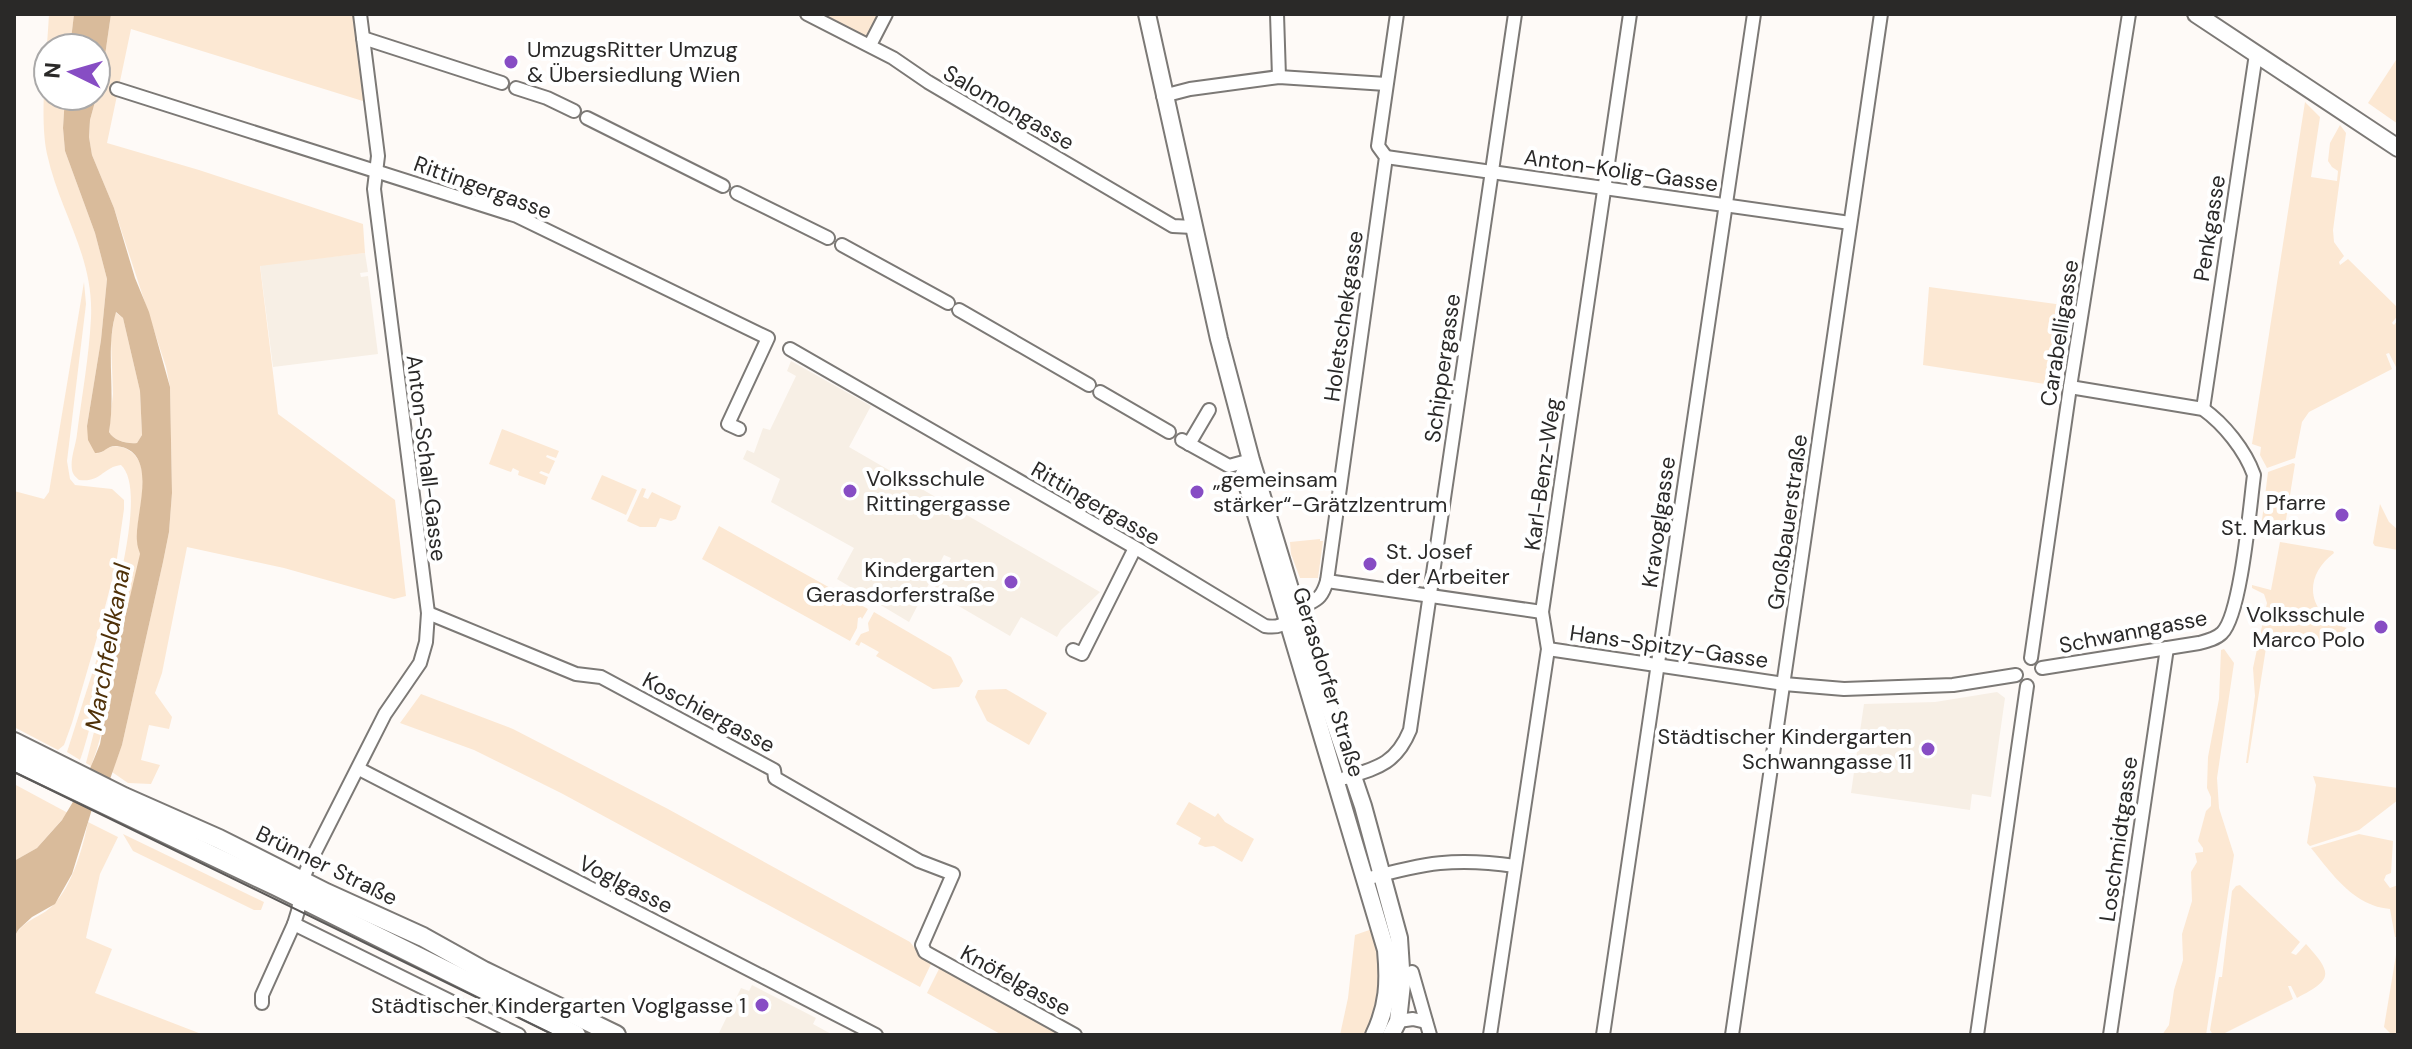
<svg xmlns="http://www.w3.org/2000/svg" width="2412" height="1049" font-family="'DM Sans',sans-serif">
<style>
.built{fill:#f7efe5}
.green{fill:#fce8d3}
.water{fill:#d9bb9b;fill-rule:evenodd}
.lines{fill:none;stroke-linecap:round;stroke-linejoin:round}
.street-casing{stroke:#7c7976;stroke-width:16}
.secondary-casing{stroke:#7c7976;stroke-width:20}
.primary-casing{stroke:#7c7976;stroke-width:22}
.street{stroke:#fff;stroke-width:12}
.secondary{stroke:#fff;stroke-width:16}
.primary{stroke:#fff;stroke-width:18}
.tram{stroke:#5b5958;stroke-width:2}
.poi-dot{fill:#874dc4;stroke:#fff;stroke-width:3}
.labels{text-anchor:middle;stroke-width:8;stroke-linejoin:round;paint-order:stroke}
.poi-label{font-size:22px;fill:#2a2928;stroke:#fff;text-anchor:end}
.street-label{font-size:22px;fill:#2a2928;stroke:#fff}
.water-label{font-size:24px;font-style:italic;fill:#4f3108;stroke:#fff}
</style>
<rect width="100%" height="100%" fill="#fefaf7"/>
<g class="built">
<polygon points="365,253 368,272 360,273 361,277 368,276 378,354 273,367 260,265"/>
<polygon points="791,361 871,406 849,447 1100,592 1061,630 1057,637 1021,617 1010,636 933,591 943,573 950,574 955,566 949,562 951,558 944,555 909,622 837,579 854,548 771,502 780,479 743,459 747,450 754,453 763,428 770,430 796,376 787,371"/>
<polygon points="1997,692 2005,698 1991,797 1972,794 1970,810 1851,793 1864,704 1935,702"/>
<polygon points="752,985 816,1018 813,1024 833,1035 719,1033 741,988 749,991"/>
</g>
<g class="green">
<path d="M 49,14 L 74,14 L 70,48 L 48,48 L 48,96 L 65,96 L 63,128 L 65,151 L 95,233 L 107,279 L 101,340 L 87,426 L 95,453 C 103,454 103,449 111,447 C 120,444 132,450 137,458 C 150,476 137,517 137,537 C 137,544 140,549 140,555 C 139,585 123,623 117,652 C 108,691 106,729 91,766 L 86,763 C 91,743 97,723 100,703 C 104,682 103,661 106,641 C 112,606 148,490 121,465 C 103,467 101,483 79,480 C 75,476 73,475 72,470 C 70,458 76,445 77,434 C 82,395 89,357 91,318 C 94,256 60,213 47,154 C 39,116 47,55 49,14 Z"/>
<polygon points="111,14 356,14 366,102 131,29 107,143 199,170 363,224 365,253 260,266 278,414 395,500 406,596 394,599 284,568 187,547 162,673 155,693 172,717 169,729 149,725 141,760 160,765 151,784 128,783 112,772 122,745 163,562 169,532 172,493 170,387 166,367 114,208 92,155 89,137 90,120 102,76"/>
<polygon points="818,14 879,14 866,39"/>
<polygon points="2398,57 2398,124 2368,103"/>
<polygon points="2305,102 2320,117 2311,177 2337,181 2338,171 2332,167 2328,161 2330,143 2340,125 2346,133 2333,230 2334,242 2344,256 2339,262 2340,265 2348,259 2398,308 2398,315 2392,323 2394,325 2398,320 2398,366 2396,367 2389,353 2386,354 2392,369 2309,412 2302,422 2295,458 2267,468 2260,455 2261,447 2252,444"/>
<polygon points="84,282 86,304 67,461 70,479 75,485 112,489 124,500 124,509 116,565 98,634 72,723 64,745 58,750 14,727 14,491 44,499 49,492"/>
<polygon points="1929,287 2063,305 2051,385 1923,365"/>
<path d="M 115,312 L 123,318 L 140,391 L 142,435 L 137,443 C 127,444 114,441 109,432 L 113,394 L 111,340 Z"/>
<polygon points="502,429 559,451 556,458 547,455 546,457 555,461 549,474 541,471 539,473 548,477 545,485 518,475 519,471 513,468 511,472 489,464"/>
<polygon points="2293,463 2295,464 2284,532 2261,528 2268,472"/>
<polygon points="602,475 637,490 626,515 591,499"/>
<polygon points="642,488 646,489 643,497 648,499 652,492 681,506 676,519 671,521 660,518 656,527 640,527 627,521"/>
<polygon points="2380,504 2389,522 2398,530 2398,550 2375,546 2373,543"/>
<polygon points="719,526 868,609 862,619 861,617 858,618 857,628 850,641 702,559"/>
<polygon points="1320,539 1320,541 1323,541 1318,578 1300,578 1291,554 1290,542"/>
<path d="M 2280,542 L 2333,551 L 2334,553 C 2301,578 2308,616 2347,628 L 2327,645 L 2268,635 L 2248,763 L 2246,763 L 2255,696 L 2253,668 L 2267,603 L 2264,594 L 2252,588 L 2252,585 L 2271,590 Z"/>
<polygon points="874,612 951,657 963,681 959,687 933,689 876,656 879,652 861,642 859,646 855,644 861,634 869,631 868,623"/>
<polygon points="2224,649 2234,663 2217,778 2219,808 2234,855 2206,1035 2162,1035 2169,1025 2174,990 2183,960 2182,934 2192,901 2191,872 2197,862 2195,853 2203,852 2203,848 2198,841 2206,811 2211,806 2211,797 2207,788 2208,757 2219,699 2221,650"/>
<path d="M 99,652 C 104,676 89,735 80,760 L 67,752 Z"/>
<polygon points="1006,689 1047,713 1029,745 987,721 975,697 978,690"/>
<polygon points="421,694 513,729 668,809 910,942 917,951 932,962 920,987 561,793 474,750 400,723"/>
<polygon points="2313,776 2398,788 2398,800 2359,830 2310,846 2307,843 2316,785"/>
<polygon points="14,784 68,813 37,848 14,861"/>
<polygon points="1189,802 1215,817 1218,813 1225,822 1254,839 1242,862 1214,846 1205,847 1198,844 1201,838 1176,824"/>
<path d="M 88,822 L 118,837 L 100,874 L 86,938 L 112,949 L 95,993 L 204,1035 L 14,1035 L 14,937 C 26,917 40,919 53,905 C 72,887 83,847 88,822 Z"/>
<polygon points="123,834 264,902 261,910 254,910 133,851"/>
<path d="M 2359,834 L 2393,841 L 2391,873 L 2386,875 L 2384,880 L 2390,888 L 2398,885 L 2398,937 L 2395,937 L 2390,909 C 2354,906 2333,875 2311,848 Z"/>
<path d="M 2240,885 L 2300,942 L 2291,953 L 2296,955 L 2306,944 C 2333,974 2333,979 2297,998 L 2291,986 L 2288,986 L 2293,999 L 2221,1035 L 2213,1035 L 2210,1030 L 2219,977 L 2222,977 L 2232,891 L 2236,886 Z"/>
<polygon points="1375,928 1384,960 1371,1035 1340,1035 1348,998 1355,935"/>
<polygon points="2398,943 2398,1034 2392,1035 2384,1027"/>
<polygon points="940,967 1065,1035 1002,1035 927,993"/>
</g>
<path class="water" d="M 74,14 L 111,14 L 102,76 L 90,120 L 89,137 L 92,155 L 114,208 L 135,278 L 149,312 L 170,387 L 172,493 L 169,532 L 163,562 L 122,745 L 108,785 L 93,806 L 72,874 L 55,904 L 32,917 L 19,929 L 14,937 L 14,861 L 37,848 L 62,820 L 82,787 L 94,759 L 100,744 L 117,652 L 140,554 C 139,550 137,546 137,541 C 134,515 161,452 117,446 C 107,445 104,454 95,453 L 88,440 L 87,426 L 101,340 L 107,279 L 95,233 L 65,151 L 63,128 L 65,96 L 96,96 L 96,48 L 70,48 ZM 116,312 L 123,318 L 140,391 L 142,435 L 137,443 C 127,444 114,441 109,432 C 116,393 105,349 116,312 Z"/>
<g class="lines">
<defs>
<g id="street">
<polyline points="807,14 893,58 928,82 1173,226 1193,227"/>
<polyline points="1277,14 1279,77"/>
<polyline points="363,38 502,83"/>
<polyline points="870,45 886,14"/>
<polyline points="516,88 547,98 574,111"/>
<polyline points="117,89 517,216 768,338 728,424 739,429"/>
<polyline points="1163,96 1190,89 1279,77 1386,84"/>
<polyline points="587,118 723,186"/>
<polyline points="1386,157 1850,223"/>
<polyline points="737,193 828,238"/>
<polyline points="842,245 948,303"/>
<polyline points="959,310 1089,385"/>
<path d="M 790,349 L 1141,551 L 1265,626 C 1284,629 1285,621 1297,611 C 1314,598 1320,604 1327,581 L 1386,157 L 1378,146 L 1397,14"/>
<polyline points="1100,392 1169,432"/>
<polyline points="2203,409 2256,54"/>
<polyline points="1182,440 1229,466 1251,460"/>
<polyline points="1189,444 1209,410"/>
<polyline points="1327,581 1542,612"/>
<polyline points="428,613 576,674 601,677 774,770 775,778 919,861 953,874 922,945 925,952 1075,1035"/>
<polyline points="1548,649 1784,684 1844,689 1953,685 2016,675"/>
<polyline points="1073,650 1082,654 1135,548"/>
<polyline points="2031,658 2070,387 2129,14"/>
<path d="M 2042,668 L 2199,643 C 2207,641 2216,639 2222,633 C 2241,615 2250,505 2254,475 C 2245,450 2224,424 2203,409 L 2070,387"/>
<polyline points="359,769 876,1035"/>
<path d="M 1345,778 C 1377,768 1396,764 1410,730 L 1515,14"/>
<path d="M 1366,879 C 1424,863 1455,857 1515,866"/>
<polyline points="294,924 519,1035"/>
<polyline points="1412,972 1430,1035"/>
<polyline points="262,1003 262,995 294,924 298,911 303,879 309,864 385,714 420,663 426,642 428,613 374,189 378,156 360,14"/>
<polyline points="1398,1021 1413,1019 1426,1022"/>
<polyline points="1490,1035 1548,649 1542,612 1630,14"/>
<polyline points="1603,1035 1754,14"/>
<polyline points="1732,1035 1881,14"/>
<polyline points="1977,1035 2027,686"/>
<polyline points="2110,1035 2167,648"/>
</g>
<g id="secondary">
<polyline points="1147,14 1219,339 1251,460 1297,612 1363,806 1399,938 1402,984 1398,1021 1391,1035"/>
<polyline points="2196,14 2398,148"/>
<path d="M 1244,474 L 1386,950 C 1389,982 1388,1006 1374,1035"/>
</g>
<g id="primary">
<polyline points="14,742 124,797 219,839 326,893 423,937 484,971 616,1035"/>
<polyline points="14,761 276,886 576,1035"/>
</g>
</defs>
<use href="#street" class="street-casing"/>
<use href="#secondary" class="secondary-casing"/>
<use href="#primary" class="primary-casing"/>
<use href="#street" class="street"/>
<use href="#secondary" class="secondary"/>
<use href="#primary" class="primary"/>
<polyline class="tram" points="14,772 554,1035"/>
</g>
<g class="poi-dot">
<circle cx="511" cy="62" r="8"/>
<circle cx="850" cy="491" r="8"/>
<circle cx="1197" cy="492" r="8"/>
<circle cx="2342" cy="515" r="8"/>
<circle cx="1370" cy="564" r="8"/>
<circle cx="1011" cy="582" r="8"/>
<circle cx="2381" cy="627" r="8"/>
<circle cx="1928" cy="749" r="8"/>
<circle cx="762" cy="1005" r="8"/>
</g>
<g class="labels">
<g class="poi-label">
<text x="527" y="57" text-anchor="start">UmzugsRitter Umzug<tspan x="527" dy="25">&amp; Übersiedlung Wien</tspan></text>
<text x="866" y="486" text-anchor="start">Volksschule<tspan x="866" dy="25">Rittingergasse</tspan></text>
<text x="1213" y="487" text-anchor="start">„gemeinsam<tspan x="1213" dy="25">stärker“-Grätzlzentrum</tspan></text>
<text x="2326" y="510">Pfarre<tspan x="2326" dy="25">St. Markus</tspan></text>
<text x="1386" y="559" text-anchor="start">St. Josef<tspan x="1386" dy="25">der Arbeiter</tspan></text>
<text x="995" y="577">Kindergarten<tspan x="995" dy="25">Gerasdorferstraße</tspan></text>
<text x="2365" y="622">Volksschule<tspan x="2365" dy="25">Marco Polo</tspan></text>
<text x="1912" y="744">Städtischer Kindergarten<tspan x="1912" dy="25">Schwanngasse 11</tspan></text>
<text x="746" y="1013">Städtischer Kindergarten Voglgasse 1</text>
</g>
<g class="street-label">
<text transform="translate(1009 107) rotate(30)" y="8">Salomongasse</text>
<text transform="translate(1621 170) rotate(8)" y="8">Anton-Kolig-Gasse</text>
<text transform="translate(483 187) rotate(20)" y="8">Rittingergasse</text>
<text transform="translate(2209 228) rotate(-81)" y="8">Penkgasse</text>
<text transform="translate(1343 316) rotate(-82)" y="8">Holetschekgasse</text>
<text transform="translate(2059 333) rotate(-81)" y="8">Carabelligasse</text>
<text transform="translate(1442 368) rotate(-82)" y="8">Schippergasse</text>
<text transform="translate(427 458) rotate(83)" y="8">Anton-Schall-Gasse</text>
<text transform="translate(1542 474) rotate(-82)" y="8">Karl-Benz-Weg</text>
<text transform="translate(1096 503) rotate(30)" y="8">Rittingergasse</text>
<text transform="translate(1658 522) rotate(-82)" y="8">Kravoglgasse</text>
<text transform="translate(1787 522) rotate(-82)" y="8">Großbauerstraße</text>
<text transform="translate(2133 631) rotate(-11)" y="8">Schwanngasse</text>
<text transform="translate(1669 646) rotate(8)" y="8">Hans-Spitzy-Gasse</text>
<text transform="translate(1329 682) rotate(73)" y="8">Gerasdorfer Straße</text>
<text transform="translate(709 712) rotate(28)" y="8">Koschiergasse</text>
<text transform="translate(2118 839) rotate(-82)" y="8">Loschmidtgasse</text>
<text transform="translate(327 865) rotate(26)" y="8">Brünner Straße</text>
<text transform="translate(626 884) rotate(27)" y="8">Voglgasse</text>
<text transform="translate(1016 980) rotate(29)" y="8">Knöfelgasse</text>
</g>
<g class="water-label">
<text transform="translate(108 647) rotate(-80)" y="8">Marchfeldkanal</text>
</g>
</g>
<rect width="2412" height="1049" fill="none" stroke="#2a2928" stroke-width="32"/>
<g transform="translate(72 72) rotate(275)"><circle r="38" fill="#ffffff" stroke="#aaa9a9" stroke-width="2"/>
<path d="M0-6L14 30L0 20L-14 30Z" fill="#874dc4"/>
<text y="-12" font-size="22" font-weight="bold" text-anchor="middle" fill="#2a2928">N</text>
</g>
</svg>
